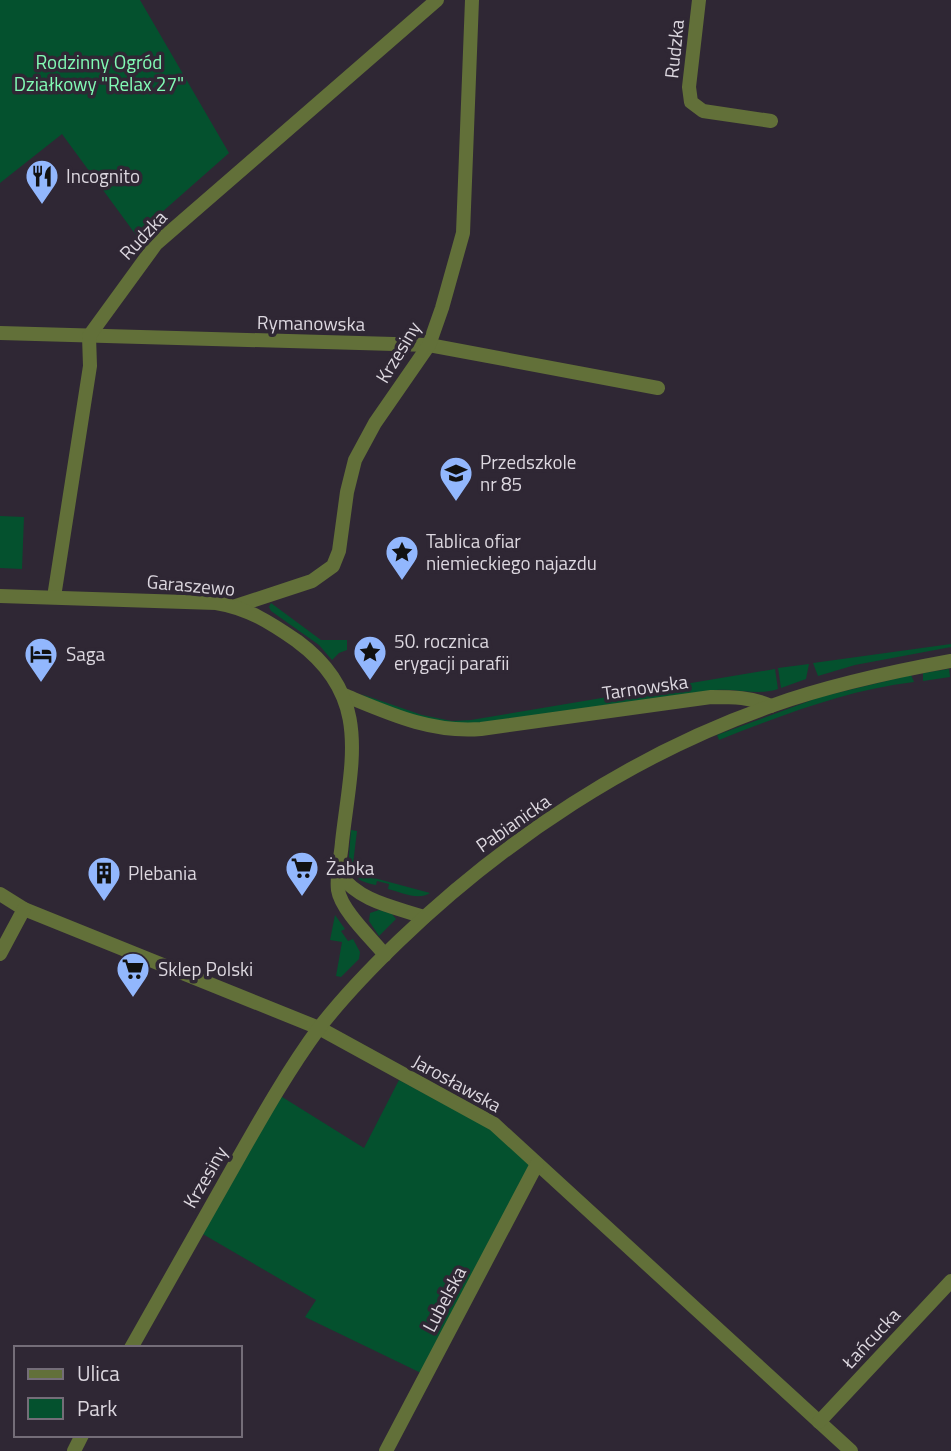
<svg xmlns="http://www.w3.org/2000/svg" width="951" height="1451" font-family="'Titillium Web',sans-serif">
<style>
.green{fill:#04512e}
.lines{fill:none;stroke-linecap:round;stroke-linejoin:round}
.minor{stroke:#627039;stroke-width:14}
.tertiary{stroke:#627039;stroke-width:14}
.labels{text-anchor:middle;stroke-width:7;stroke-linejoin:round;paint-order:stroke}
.street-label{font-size:19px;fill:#dcd7df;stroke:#2f2734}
.park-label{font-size:19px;fill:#82fbb5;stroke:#2f2734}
.poi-label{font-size:19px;fill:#dcd7df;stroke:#2f2734;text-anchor:start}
</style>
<rect width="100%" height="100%" fill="#2f2734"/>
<g class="green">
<polygon points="0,0 140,0 229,153 136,235 62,134 0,183"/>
<polygon points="0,516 24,517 22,569 0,568"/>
<polygon points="271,603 321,640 347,640 347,650 339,653 332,660 319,645 271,611 269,607"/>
<polygon points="951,644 951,647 855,665 818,676 813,663"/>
<polygon points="809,664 806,679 781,688 778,668"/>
<path d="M 775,669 L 778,689 C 759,696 737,688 716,690 L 470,724 C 434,725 393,711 361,694 L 422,715 L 452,721 L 471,720 Z"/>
<polygon points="949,669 950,677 923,681 923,673"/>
<path d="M 911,675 L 914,682 C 846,690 783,715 719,740 L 717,735 L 820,697 Z"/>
<path d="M 351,830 L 357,831 L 352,872 L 430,893 C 418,901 401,892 388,889 L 389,884 L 377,881 L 376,885 C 366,883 354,880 351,869 L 348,869 Z"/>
<polygon points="379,910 392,914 396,919 379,936 369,921 370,913"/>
<polygon points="335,915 345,929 341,931 348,941 353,939 360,952 359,959 341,977 336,976 342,942 330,940"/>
<polygon points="399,1080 491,1129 534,1165 421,1373 305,1317 316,1300 201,1233 279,1095 364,1148"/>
</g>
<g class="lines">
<g class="minor">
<polyline points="699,0 689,87 691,102 703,111 771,121"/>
<polyline points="0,333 429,345 658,388"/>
<polyline points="54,597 90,366 89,336 156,244 437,0"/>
<polyline points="236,606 312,581 333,566 339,551 347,492 355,460 375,423 429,345 442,308 463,233 472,0"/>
<path d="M 344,695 C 390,714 431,733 481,729 L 711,697 C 733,697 751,697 771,706"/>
<polyline points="0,894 24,909 319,1028 494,1124 851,1451"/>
<polyline points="0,954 24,909"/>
<polyline points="819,1422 951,1281"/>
<polyline points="386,1451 537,1164"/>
</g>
<g class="tertiary">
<path d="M 0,596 L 216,603 C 248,608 271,623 297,641 C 373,697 351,761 342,842 C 341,857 336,875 338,890 C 341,910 372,939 385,955"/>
<path d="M 339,874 C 361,902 391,906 424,917"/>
<path d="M 131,1348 C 167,1284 203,1220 239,1157 C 264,1113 289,1069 319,1028 C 343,997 371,968 399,941 C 504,840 633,754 771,706 C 830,685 890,672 951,661"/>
<polyline points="74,1451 82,1435"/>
</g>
</g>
<defs>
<symbol id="restaurant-pin" viewBox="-11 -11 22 30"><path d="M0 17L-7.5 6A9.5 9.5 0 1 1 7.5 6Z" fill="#92b7fd" stroke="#2f2734"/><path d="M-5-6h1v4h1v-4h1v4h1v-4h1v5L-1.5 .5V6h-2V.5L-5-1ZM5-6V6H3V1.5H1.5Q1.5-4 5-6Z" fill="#111"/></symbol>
<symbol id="school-pin" viewBox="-11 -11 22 30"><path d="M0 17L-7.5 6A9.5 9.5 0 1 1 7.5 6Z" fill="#92b7fd" stroke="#2f2734"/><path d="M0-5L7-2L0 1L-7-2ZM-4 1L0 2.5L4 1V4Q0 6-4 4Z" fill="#111"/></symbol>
<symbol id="sight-pin" viewBox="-11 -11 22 30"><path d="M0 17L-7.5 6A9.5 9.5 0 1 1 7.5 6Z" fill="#92b7fd" stroke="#2f2734"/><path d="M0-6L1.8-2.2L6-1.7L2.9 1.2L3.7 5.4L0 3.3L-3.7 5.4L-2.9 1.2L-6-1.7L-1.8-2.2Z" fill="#111"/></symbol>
<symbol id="hotel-pin" viewBox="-11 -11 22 30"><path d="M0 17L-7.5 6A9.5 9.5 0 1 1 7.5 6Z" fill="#92b7fd" stroke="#2f2734"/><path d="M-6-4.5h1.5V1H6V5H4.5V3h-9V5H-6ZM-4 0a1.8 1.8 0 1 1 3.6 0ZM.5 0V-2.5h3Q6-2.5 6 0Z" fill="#111"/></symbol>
<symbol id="supermarket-pin" viewBox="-11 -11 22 30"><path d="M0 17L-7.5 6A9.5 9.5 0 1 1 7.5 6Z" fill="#92b7fd" stroke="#2f2734"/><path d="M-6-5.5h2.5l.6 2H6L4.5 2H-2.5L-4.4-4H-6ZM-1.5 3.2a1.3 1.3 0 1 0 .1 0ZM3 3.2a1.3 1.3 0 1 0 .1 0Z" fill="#111"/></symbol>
<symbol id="building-pin" viewBox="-11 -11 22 30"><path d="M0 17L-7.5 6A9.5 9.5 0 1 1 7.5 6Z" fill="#92b7fd" stroke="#2f2734"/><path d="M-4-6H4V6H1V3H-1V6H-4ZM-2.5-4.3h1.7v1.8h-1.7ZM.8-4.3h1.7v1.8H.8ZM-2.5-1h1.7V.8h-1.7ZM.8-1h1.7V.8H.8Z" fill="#111"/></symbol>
</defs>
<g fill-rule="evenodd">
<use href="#restaurant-pin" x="23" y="157" width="38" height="52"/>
<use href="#school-pin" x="437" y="454" width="38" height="52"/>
<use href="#sight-pin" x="383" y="533" width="38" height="52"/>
<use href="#sight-pin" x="351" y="633" width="38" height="52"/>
<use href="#hotel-pin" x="22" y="635" width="38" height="52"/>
<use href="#supermarket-pin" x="283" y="849" width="38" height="52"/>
<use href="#building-pin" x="85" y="854" width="38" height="52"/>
<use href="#supermarket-pin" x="114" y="950" width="38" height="52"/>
</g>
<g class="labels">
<g class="street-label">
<text transform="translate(674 49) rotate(-84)" y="7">Rudzka</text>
<text transform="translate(143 235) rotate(-47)" y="7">Rudzka</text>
<text transform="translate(311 323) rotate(1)" y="7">Rymanowska</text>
<text transform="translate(398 352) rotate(-59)" y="7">Krzesiny</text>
<text transform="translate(191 585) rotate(5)" y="7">Garaszewo</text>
<text transform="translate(645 687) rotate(-8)" y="7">Tarnowska</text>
<text transform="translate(513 823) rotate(-35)" y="7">Pabianicka</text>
<text transform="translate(457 1083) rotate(29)" y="7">Jarosławska</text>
<text transform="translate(205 1177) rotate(-60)" y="7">Krzesiny</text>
<text transform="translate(444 1299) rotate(-62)" y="7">Lubelska</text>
<text transform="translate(871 1338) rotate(-47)" y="7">Łańcucka</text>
</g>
<g class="park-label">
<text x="99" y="69">Rodzinny Ogród<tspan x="99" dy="22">Działkowy "Relax 27"</tspan></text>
</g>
<g class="poi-label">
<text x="66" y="183">Incognito</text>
<text x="480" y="469">Przedszkole<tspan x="480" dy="22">nr 85</tspan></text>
<text x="426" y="548">Tablica ofiar<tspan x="426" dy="22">niemieckiego najazdu</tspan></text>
<text x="394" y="648">50. rocznica<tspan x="394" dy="22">erygacji parafii</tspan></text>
<text x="66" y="661">Saga</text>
<text x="326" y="875">Żabka</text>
<text x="128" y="880">Plebania</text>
<text x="158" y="976">Sklep Polski</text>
</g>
</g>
<rect x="14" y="1346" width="228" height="91" fill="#2f2734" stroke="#746d78" stroke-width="2"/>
<rect x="28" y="1369" width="35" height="10" fill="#627039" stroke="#746d78" stroke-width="2"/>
<text x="77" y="1381" font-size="21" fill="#dcd7df">Ulica</text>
<rect x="28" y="1398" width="35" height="21" fill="#04512e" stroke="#746d78" stroke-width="2"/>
<text x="77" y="1416" font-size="21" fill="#dcd7df">Park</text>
</svg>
